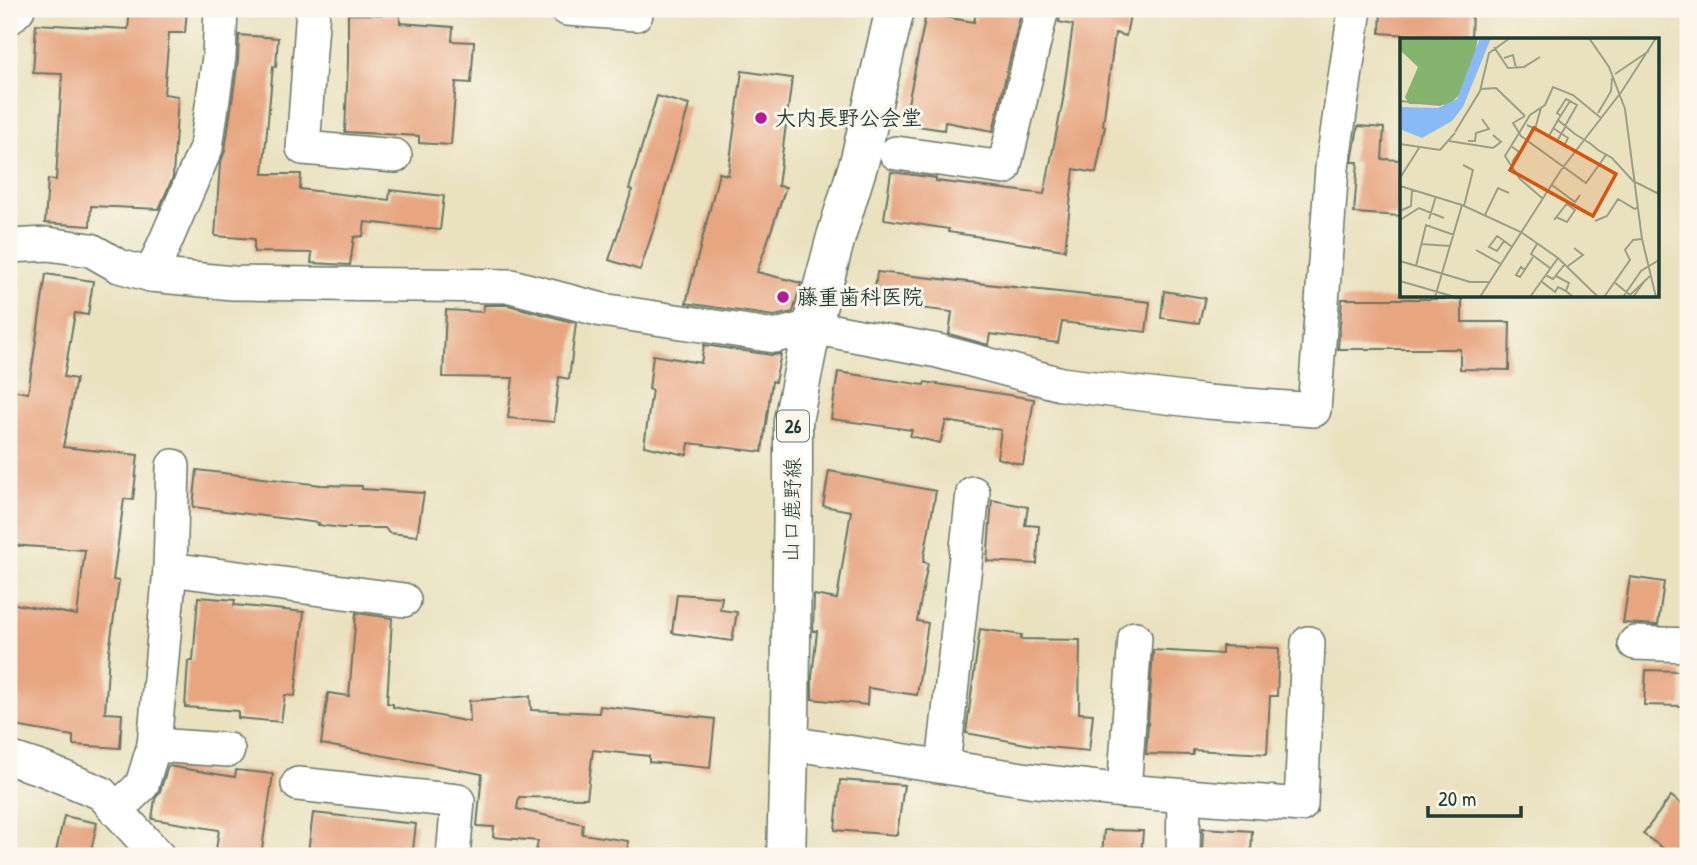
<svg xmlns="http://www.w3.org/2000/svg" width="1697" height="865" font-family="'Patrick Hand','Klee One',sans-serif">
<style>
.building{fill:#e7a580}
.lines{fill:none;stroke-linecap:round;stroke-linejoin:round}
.minor-casing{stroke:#667665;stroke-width:36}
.major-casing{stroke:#667665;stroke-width:41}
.minor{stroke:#fff;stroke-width:33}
.major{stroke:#fff;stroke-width:38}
.poi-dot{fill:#b5179e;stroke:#fbf7ec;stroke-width:2.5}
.labels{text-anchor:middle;stroke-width:6;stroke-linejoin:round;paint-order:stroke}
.shield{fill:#fbf7ec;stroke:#61756b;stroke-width:2}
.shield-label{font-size:19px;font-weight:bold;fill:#1f3d34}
.poi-label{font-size:21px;font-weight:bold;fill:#1f3d34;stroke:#fbf7ec;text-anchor:start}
.street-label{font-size:21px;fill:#1f3d34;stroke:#fbf7ec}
.inset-road{fill:none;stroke:#999f87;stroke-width:2}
.view{fill:#d45610;fill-opacity:0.15;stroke:#d45610;stroke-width:3.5}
.inset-edge{fill:none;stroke:#1f3d34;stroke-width:3.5}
</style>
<rect width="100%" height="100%" fill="#fbf7ec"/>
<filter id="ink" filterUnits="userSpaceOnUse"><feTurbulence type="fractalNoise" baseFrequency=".0143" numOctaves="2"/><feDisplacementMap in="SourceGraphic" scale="14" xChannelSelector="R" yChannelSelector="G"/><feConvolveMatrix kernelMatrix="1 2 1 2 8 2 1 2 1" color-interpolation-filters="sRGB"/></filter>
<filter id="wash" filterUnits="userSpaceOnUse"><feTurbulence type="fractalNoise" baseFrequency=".00686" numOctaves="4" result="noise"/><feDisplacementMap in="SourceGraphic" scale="28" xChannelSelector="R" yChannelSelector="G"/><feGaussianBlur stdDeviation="1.57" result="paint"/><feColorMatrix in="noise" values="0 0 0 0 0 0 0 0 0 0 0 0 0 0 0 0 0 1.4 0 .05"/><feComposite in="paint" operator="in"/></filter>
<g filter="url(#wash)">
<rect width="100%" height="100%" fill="#eae1bf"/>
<g id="blocks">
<g class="building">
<polygon points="130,9 187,9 185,33 169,33 164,94 178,96 173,177 159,209 91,206 90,226 45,223 48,179 56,180 62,74 33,73 36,24 128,29"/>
<polygon points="977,9 1000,9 1021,13 993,131 945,122 944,130 904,124 926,14 974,22"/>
<polygon points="1061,9 1131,9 1126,36 1115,33 1103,125 1105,126 1096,173 1074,169 1065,250 948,232 949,229 884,219 891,172 936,178 936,181 1044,194 1064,95 1063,95 1073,25 1059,22"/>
<polygon points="1381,9 1472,9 1471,40 1437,40 1437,37 1380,33"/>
<polygon points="348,14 400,15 400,23 453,27 452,41 474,42 471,83 456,82 451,145 419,143 419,136 345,132 348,62"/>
<polygon points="239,35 278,38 276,67 273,66 263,174 301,174 300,189 389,200 390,190 444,196 440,230 365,222 363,236 354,237 350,265 311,263 312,253 254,252 254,239 215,236 220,164 225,151 238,60"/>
<polygon points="742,71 792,78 778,186 786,187 757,272 801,283 793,312 774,316 686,303 719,173 728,175"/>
<polygon points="657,96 689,105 654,228 640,270 609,260 632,190 629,189"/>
<polygon points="1358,126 1384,128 1382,159 1401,160 1401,216 1354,213 1358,162 1352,162"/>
<polygon points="877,272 1150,302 1146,332 1062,322 1058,343 990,334 988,345 949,334 952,312 873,302"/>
<polygon points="46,274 93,281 88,315 75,313 64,377 76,379 63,447 138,455 133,500 124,499 113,580 119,581 109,652 105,713 122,714 120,748 73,745 73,736 9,725 9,603 77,615 85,550 9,545 9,406 12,390 28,393"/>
<polygon points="1164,291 1205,298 1199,323 1161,318"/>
<polygon points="1342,299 1462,299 1462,322 1510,322 1509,370 1460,369 1460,349 1338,349"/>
<polygon points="484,305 508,305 576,323 569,379 559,377 554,422 508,418 513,378 443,377 446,310 483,312"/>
<polygon points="704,345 772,355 781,354 775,382 772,381 762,452 689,443 687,455 644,446 652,390 649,389 653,355 701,363"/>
<polygon points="838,372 924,385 925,382 1034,399 1023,465 997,458 1001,430 946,421 940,443 910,436 912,430 831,419"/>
<polygon points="197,470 321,485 362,486 362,489 424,493 417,536 389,533 385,528 342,528 318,525 319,523 193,507"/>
<polygon points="829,471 936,491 923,562 928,563 917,621 928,623 917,695 868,688 867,705 812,699 812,677 817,631 813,631 814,595 837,599 851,511 823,506"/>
<polygon points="992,500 1028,507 1025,525 1039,526 1037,564 987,561"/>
<polygon points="1630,577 1664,582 1658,625 1623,623"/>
<polygon points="677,594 722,597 720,610 737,612 732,641 672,633"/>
<polygon points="198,597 235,600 234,605 304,612 295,696 285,695 281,722 238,718 238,711 185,707 188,661 193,661"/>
<polygon points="356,613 392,618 387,703 393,704 393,707 470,722 469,701 530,696 531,710 599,713 600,706 715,719 710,768 649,762 649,756 593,750 587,798 519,797 517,809 583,824 582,834 628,841 627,856 535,856 538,841 493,837 494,827 477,826 482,774 321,744 328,693 349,696"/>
<polygon points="980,629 1022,635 1021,639 1080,640 1079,713 1093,714 1089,751 1037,746 966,733"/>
<polygon points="1222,646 1279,648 1277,696 1270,696 1267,754 1193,750 1193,755 1146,754 1153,650 1222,654"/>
<polygon points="1646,670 1681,671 1682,706 1644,705"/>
<polygon points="168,766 235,777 236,770 273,774 261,856 215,856 219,830 152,819 155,799 160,791"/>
<polygon points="840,780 904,785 897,835 835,830"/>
<polygon points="1671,796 1688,809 1688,856 1674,856 1643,834"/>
<polygon points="313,813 416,824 413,850 397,848 396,856 345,856 308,852"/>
<polygon points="64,816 97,823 90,856 55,856"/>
<polygon points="1203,828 1252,831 1251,856 1202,856"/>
<polygon points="1104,830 1143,831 1141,856 1102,856"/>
</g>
</g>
</g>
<g filter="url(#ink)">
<use href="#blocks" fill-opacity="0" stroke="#667665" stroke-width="2"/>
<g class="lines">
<defs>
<g id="minor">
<polyline points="313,9 303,148 395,156"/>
<polyline points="567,9 636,14 636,9"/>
<polyline points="9,18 18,9"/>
<polyline points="896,153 1004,168 1042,9"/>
<polyline points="9,246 48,244 91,250 119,266 151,275 233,283 511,286 602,310 775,336 812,327 938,351 1061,384 1207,402 1314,410 1332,168 1355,9"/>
<polyline points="151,275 206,148 219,57 221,9"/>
<polyline points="170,569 404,600"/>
<polyline points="1635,643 1688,645"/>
<polyline points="789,743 1029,780 1124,791 1301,805 1308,643"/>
<polyline points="154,745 228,750"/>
<polyline points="9,758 43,769 101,793 158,856"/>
<polyline points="943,766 973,493"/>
<polyline points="298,784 458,801 453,856"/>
<polyline points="1124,791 1135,638"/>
<polyline points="116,810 142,785 154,745 170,569 173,466"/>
<polyline points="1183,856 1184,796"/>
</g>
<polyline id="major" points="786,856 790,718 793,483 793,421 812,327 836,237 860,159 895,9"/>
</defs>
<use href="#minor" class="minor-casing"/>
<use href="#major" class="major-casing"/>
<use href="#minor" class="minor"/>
<use href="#major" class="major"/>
</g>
</g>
<g class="poi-dot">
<circle cx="761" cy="118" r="7"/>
<circle cx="783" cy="297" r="7"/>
</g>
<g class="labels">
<rect class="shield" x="777" y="410.5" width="32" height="31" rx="5"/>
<g class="shield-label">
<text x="793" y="433">26</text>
</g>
<g class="poi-label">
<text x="775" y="125">大内長野公会堂</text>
<text x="797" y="304">藤重歯科医院</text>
</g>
<g class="street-label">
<text transform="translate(792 510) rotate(-89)" y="7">山口鹿野線</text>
</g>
</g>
<g transform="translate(1400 38)">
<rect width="259" height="259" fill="#eae1bf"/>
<path d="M 0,0 L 78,0 L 72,30 L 59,57 L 49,67 L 9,66 L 5,59 L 18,29 L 0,12 Z" fill="#84b46e"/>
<path d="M 80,0 L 91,0 L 63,69 L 52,83 L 22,100 L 0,91 L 0,69 L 38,70 L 57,61 Z" fill="#8abaf6"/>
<path class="inset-road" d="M 189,0 L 209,29 L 225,71 L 242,201 L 256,259M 94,9 L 108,30 L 124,29 L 140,19M 104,20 L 113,17 L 116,30M 215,36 L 249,13M 80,51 L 96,50 L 125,78M 0,63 L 41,67M 198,75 L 211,53 L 212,40M 125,78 L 113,85 L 121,98 L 186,145 L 206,117M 161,78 L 157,75 L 166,61 L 170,63M 158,82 L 149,98 L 157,103 L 166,88M 127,87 L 135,91 L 141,70M 165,88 L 177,67 L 170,63 L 158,82 L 175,96 L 191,106 L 198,112 L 212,120 L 233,143 L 259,156M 153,90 L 168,100 L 164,108 L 157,103M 55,94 L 80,53 L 89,15 L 110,0M 49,103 L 93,110 L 101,104 L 93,97M 68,103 L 75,103 L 76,95 L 89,91 L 82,81M 0,106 L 40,112 L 55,95M 111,108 L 119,114 L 112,124M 63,127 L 73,132 L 64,168M 0,140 L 19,110M 152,147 L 175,164 L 180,157M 0,148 L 62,167 L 121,194 L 158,220 L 198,259M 142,160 L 120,141 L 105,118 L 130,77 L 145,67 L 153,49 L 173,57 L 201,80M 0,173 L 11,168 L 12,152M 85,177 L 98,150 L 109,155M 156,179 L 167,184 L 175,172 L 167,166M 29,181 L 36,158M 0,182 L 19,170 L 44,180M 154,182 L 168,164M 195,183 L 207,178 L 218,161 L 235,171 L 238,169M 104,203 L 97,213 L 89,209 L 97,198 L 103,202 L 112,209M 21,206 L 50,208M 137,206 L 131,216 L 150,230M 76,212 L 101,226M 0,223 L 70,244 L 89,244M 16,228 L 26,187 L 54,197M 168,228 L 183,217 L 174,210M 125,232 L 121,229 L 116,237 L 120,239 L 133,219M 145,237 L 153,241 L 165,226M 156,238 L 169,245 L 166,253 L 173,259M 0,243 L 55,259M 141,243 L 155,254 L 158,249 L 166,253M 214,244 L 230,257 L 250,238M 35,259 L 62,167M 80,259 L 161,132 L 222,53 L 256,0M 130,259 L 158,220M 204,259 L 230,222 L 225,212 L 233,202 L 242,201M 223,259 L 241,233 L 259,222M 233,259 L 246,241"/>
<path class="view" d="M 134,90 L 216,136 L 193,178 L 110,132 Z"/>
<rect width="259" height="259" class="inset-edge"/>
</g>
<rect width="1697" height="865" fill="none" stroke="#fbf7ec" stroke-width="35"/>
<path d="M1428 806v10h93v-10" fill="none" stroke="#1f3d34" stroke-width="3.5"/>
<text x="1438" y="806" font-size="21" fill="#1f3d34" stroke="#fbf7ec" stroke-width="5" paint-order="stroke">20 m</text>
</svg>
